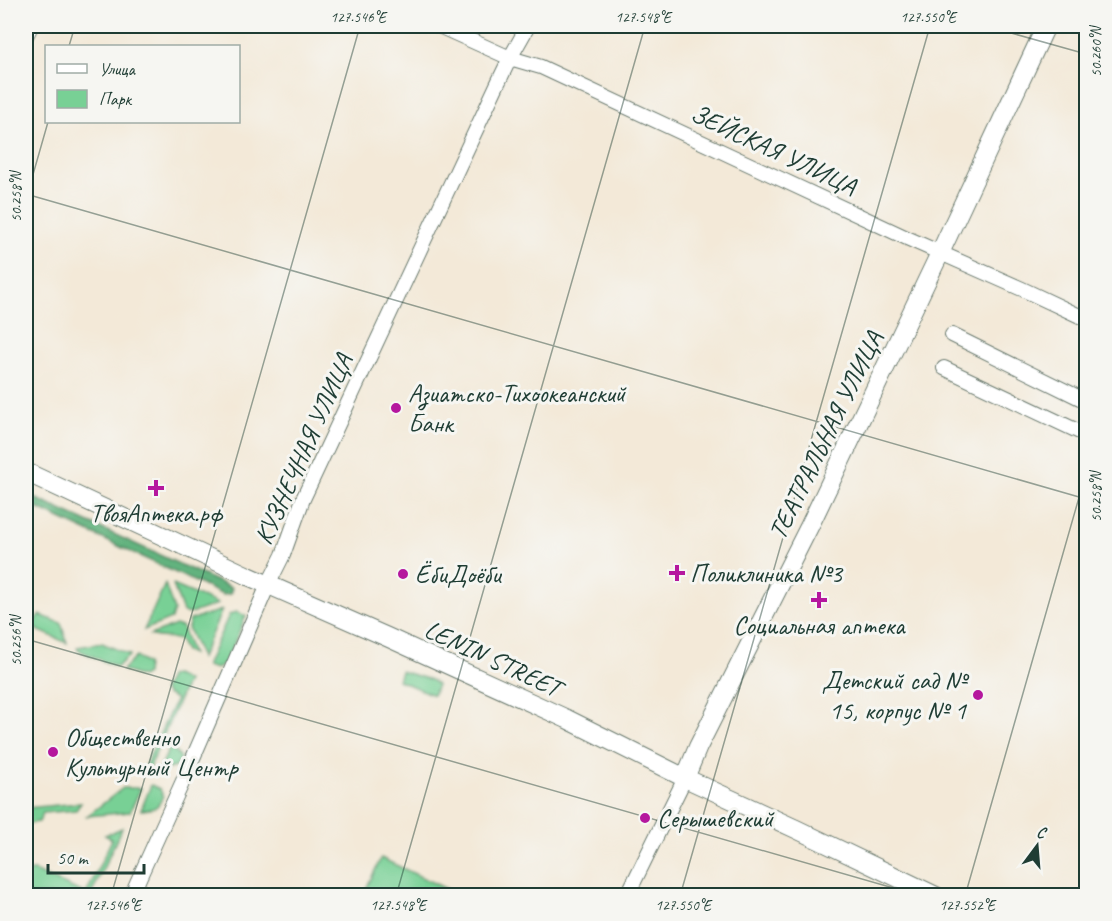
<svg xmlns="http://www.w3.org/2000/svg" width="1112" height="921" font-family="Caveat,sans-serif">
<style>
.green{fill:#78d095;stroke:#4c8664;stroke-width:1.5}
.forest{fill:#62b27e;stroke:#407859;stroke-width:1.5}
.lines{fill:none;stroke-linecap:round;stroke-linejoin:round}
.minor-casing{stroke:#69796d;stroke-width:16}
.major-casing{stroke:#69796d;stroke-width:20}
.minor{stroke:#fff;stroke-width:14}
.major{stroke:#fff;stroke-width:18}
.ticks{fill:none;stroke:#1f3d34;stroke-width:1.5;stroke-opacity:0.45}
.poi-dot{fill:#b5179e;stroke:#f6f6f2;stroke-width:2}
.labels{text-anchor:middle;stroke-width:6;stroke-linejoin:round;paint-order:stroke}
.street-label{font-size:26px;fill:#1f3d34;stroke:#f6f6f2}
.poi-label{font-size:26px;fill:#1f3d34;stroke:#f6f6f2;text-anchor:start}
.neatline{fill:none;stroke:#1f3d34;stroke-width:2}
.ticks-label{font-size:15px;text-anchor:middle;fill:#1f3d34}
</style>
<rect width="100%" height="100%" fill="#f6f6f2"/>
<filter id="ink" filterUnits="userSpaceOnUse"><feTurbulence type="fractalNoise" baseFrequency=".0167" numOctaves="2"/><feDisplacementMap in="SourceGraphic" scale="12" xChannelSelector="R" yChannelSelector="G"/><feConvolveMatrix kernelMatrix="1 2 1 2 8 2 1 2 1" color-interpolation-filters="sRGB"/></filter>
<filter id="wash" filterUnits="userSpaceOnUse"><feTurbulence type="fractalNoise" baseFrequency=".008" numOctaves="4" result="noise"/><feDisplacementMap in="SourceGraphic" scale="24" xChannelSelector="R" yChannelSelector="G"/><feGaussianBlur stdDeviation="1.35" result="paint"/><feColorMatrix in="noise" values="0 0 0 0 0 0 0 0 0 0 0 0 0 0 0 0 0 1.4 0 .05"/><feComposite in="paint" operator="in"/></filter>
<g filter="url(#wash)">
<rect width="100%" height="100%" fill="#f3e9d8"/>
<g class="green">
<polygon points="165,584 174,610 171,619 144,630"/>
<polygon points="173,585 218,604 189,614 183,612"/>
<polygon points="222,610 201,658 188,628 190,620"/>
<polygon points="236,612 246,616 225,664 216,669 206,666 229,615"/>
<path d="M 40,615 L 61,623 L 67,643 L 33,628 C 33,622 35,618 40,615 Z"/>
<path d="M 176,625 L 182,627 L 192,654 L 185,651 L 179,640 C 168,636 160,639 150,635 Z"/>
<polygon points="102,643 130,655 117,667 78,650 77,647"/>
<polygon points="136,657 147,664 146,674 141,677 122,670"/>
<polygon points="401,671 431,680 437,685 433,695 398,680"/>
<polygon points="175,675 187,681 148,771 145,766 176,699 166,694 163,689 170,676"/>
<polygon points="170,746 181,758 176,767 159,771"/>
<path d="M 151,785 L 160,789 L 163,796 C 158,809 154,809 141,810 Z"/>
<polygon points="123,788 141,788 130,812 87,816"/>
<polygon points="81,803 76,810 43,813 39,822 26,824 26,808"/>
<polygon points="122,828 91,895 26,895 26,872 34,871 86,894 112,839 105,835"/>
<polygon points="381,858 457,894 456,895 363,895"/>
</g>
<polygon class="forest" points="26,494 232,588 230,594 223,595 26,503"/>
</g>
<g filter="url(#ink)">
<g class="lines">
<defs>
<g id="minor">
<polyline points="439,26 510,58 541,67 909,239 1022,289 1086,319"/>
<polyline points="26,36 31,26"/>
<polyline points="952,335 1086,401"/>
<polyline points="944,368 1086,435"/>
<polyline points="131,896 183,781 268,585 283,555 303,499 497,85 510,58 528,26"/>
<polyline points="627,896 685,778"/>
</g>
<g id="major">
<polyline points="26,472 246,575 387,637 567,719 685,778 796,829 936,896"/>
<polyline points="685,778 698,747 810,525 940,253 1046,26"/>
</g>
</defs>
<use href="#minor" class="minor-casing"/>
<use href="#major" class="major-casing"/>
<use href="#minor" class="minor"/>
<use href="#major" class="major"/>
</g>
</g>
<path class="ticks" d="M 986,26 L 1086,54M 69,46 L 75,26M 26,194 L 1086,499M 26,199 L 48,122M 26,639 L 921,896M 111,896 L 360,26M 396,896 L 645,26M 680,896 L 930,26M 965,896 L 1086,473"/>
<g class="poi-dot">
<circle cx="396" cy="408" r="6"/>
<path d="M153 479h6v6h6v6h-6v6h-6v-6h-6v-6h6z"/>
<path d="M674 564h6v6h6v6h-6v6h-6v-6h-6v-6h6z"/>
<circle cx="403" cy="574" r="6"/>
<path d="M816 591h6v6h6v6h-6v6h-6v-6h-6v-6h6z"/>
<circle cx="978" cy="695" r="6"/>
<circle cx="53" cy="752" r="6"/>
<circle cx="645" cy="818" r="6"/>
</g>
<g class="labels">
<g class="street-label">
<text transform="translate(774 149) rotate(25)" y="9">ЗЕЙСКАЯ УЛИЦА</text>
<text transform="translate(825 435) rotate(-64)" y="9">ТЕАТРАЛЬНАЯ УЛИЦА</text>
<text transform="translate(303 449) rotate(-66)" y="9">КУЗНЕЧНАЯ УЛИЦА</text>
<text transform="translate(493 658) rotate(25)" y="9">LENIN STREET</text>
</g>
<g class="poi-label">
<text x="408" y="402">Азиатско-Тихоокеанский<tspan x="408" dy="30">Банк</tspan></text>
<text x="156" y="522" text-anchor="middle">ТвояАптека.рф</text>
<text x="690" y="582">Поликлиника №3</text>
<text x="415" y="583">ЁбиДоёби</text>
<text x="819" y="634" text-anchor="middle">Социальная аптека</text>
<text x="966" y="689" text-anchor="end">Детский сад №<tspan x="966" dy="30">15, корпус № 1</tspan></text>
<text x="65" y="746">Общественно<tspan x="65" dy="30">Культурный Центр</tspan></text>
<text x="657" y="827">Серышевский</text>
</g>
</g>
<rect width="1112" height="921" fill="none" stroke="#f6f6f2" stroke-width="66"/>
<rect x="45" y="45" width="195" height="78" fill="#f6f6f2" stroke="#a0aca6" stroke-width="1.5"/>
<rect x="57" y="64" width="30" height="9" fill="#ffffff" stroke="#a0aca6" stroke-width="1.5"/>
<text x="99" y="75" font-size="18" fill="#1f3d34">Улица</text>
<rect x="57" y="90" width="30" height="18" fill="#78d095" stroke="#a0aca6" stroke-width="1.5"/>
<text x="99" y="105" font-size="18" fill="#1f3d34">Парк</text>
<g transform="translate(1037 846) rotate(16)" stroke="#f6f6f2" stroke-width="4.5" paint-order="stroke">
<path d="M0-4.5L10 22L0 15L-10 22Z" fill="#1f3d34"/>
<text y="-9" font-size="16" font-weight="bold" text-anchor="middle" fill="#1f3d34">С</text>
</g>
<path d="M48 864v9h96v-9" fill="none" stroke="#1f3d34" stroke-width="3"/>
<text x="57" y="864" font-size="18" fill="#1f3d34" stroke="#f6f6f2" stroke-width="4.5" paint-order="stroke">50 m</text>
<rect x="33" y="33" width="1046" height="855" class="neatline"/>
<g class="ticks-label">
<text x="358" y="22">127.546°E</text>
<text x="643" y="22">127.548°E</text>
<text x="928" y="22">127.550°E</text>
<text transform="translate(1096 52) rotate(-90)" y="5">50.260°N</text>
<text transform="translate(16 197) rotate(-90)" y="5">50.258°N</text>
<text transform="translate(1096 497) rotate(-90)" y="5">50.258°N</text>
<text transform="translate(16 641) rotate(-90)" y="5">50.256°N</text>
<text x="113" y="910">127.546°E</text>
<text x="398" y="910">127.548°E</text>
<text x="683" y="910">127.550°E</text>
<text x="967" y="910">127.552°E</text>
</g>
</svg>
